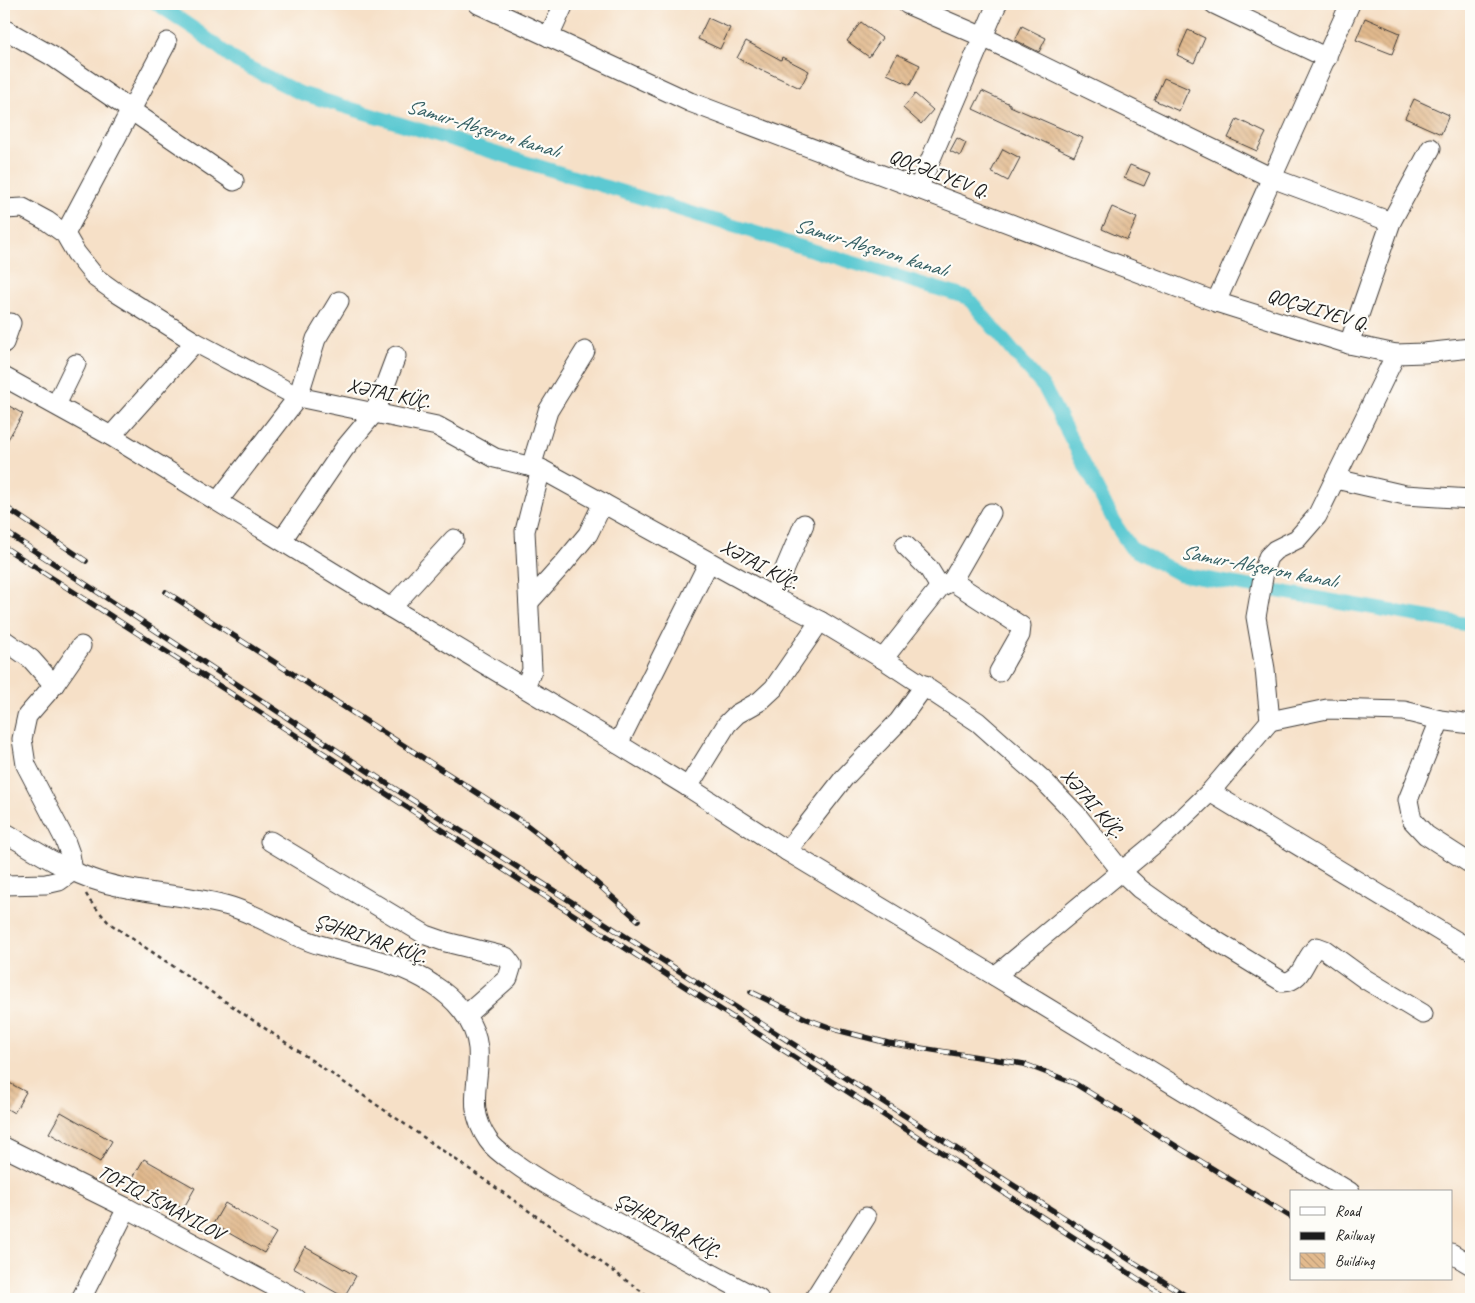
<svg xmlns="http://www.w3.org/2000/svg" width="1475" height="1303" font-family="Caveat,sans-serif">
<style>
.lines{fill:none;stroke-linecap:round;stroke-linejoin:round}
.canal{stroke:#5cc9d2;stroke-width:14}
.building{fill:url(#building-back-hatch)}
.minor-casing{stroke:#3d3936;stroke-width:21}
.path{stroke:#3d3936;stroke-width:2.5;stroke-dasharray:4 4;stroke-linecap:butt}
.minor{stroke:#fff;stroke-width:19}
.rail-casing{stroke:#1c1c1c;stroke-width:5.5}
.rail{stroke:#fdfcf7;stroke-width:4;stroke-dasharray:11;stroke-linecap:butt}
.labels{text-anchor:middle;stroke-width:4.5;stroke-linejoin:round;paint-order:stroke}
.street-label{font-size:20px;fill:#1c1c1c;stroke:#fdfcf7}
.water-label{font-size:21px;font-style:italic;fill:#366165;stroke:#fdfcf7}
</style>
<defs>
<pattern id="building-back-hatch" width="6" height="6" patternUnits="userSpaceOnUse" patternTransform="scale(1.25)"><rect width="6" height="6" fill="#e2ba8e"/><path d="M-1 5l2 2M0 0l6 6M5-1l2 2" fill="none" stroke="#c19f7a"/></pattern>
</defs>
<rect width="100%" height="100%" fill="#fdfcf7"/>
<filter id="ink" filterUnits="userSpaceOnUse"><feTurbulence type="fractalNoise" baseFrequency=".02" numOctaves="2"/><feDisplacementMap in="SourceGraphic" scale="10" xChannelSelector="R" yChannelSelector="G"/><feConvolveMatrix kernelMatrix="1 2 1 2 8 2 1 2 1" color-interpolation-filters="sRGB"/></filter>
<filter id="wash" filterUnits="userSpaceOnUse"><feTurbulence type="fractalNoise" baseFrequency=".0096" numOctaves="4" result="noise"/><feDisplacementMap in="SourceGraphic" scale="20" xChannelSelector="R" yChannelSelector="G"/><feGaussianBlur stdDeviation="1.12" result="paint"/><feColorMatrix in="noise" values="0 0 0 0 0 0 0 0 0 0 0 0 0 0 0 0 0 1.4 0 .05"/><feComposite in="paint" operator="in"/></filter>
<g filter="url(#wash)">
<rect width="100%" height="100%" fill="#f6e0c7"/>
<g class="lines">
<polyline class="canal" points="157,4 196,30 236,61 300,93 968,298 1045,389 1117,527 1131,548 1179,574 1471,625"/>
</g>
<g id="blocks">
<g class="building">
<polygon points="708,18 730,28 720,49 698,39"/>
<polygon points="1365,18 1400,33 1392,54 1356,40"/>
<polygon points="861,22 882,38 869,57 847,41"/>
<polygon points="1022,26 1046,38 1039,52 1015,40"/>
<polygon points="1188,30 1205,38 1194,63 1177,55"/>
<polygon points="746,41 781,60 782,57 809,71 800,88 762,70 762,71 737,58"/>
<polygon points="897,54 920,65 910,85 887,74"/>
<polygon points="1164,78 1189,89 1179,111 1154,100"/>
<polygon points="982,91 1010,104 1010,106 1083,138 1074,156 973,109"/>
<polygon points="915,94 933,110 921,124 903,108"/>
<polygon points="1414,99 1449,115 1441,134 1405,118"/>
<polygon points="1237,119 1266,133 1257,151 1228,138"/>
<polygon points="957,138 966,143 960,156 950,151"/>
<polygon points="1003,149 1020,158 1008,181 991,172"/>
<polygon points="1130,165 1150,173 1144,186 1124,178"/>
<polygon points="1112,207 1137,218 1127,240 1102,229"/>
<polygon points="4,403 23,414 4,446"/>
<polygon points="4,1080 26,1092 14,1113 4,1107"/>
<polygon points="61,1112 112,1141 100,1162 49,1133"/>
<polygon points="144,1159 195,1188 183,1209 132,1179"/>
<polygon points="225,1203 276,1233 264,1253 213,1224"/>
<polygon points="305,1247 356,1276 344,1297 293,1268"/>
</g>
</g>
</g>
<g filter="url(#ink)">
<use href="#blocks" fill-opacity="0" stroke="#3d3936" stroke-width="1"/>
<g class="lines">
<defs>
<g id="minor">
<polyline points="478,4 690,102 1216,302 1349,344 1396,354 1424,353 1471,348"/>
<polyline points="907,4 983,37 1272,178 1391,222"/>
<polyline points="1214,4 1327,58"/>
<polyline points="4,29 52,56 234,181"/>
<polyline points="549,37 564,4"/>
<polyline points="918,189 997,4"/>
<path d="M 4,209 L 23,208 L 47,221 L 65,234 L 76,253 L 96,278 L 117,293 L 195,342 L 298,397 L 437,426 L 495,458 L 541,469 L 773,597 L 820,621 L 883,659 L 978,722 L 1042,779 L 1076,814 L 1122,872 L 1140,889 L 1195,928 L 1283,982 C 1303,982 1304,957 1317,947 L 1325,950 L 1365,979 L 1423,1014"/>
<polyline points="65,234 167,42"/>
<polyline points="1216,302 1350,4"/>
<polyline points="4,343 11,323"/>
<polyline points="1349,344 1391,222 1431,148"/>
<polyline points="4,377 111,436 391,608 618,744 688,787 787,851 995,976 1350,1192"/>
<polyline points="56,405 76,364"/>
<polyline points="111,436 195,342"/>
<polyline points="531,467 548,411 585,351"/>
<polyline points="1336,479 1405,495 1471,499"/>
<polyline points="218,501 298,397 316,339 339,301"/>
<polyline points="282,540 344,449 375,412 396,356"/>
<polyline points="905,545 929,569 940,587"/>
<polyline points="952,581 991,513"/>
<polyline points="773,597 804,524"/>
<polyline points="529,602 564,563 588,534 603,503"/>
<polyline points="391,608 454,539"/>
<polyline points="4,640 31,659 54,685"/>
<polyline points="883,659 940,587 952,581 1021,626 1020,635 999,672"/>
<polyline points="525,687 532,670 525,531 541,469"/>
<polyline points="1440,720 1408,800 1412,820 1426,835 1471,864"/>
<polyline points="1270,721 1327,709 1404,711 1440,720 1471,724"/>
<polyline points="618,744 709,562"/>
<polyline points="688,787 727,724 737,714 760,701 774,688 820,621"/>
<polyline points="1210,792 1471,950"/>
<path d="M 4,832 C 34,850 67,872 101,882 C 144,895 189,894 232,907 C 263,917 289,936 320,945 C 357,956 400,962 432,984 C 454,998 475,1020 478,1048 C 481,1083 465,1106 488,1140 C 494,1149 504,1156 513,1162 C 540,1182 569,1197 599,1213 C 652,1242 705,1270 759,1299"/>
<polyline points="270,841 426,935 446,942 506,957 512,965 508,978 466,1015"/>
<polyline points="787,851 844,778 899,721 925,685"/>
<polyline points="4,885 46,884 59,881 73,871 70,854 65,840 26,765 22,739 27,716 54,685 81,646"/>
<polyline points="995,976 1164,836 1210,792 1270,721 1265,669 1256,617 1265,566 1268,557 1275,550 1297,539 1317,516 1396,354"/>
<polyline points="4,1147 127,1208 297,1299"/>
<polyline points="1451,1253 1471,1265"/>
<polyline points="81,1299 127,1208"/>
<polyline points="814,1299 866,1217"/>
</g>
</defs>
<use href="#minor" class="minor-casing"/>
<path class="path" d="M 86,894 L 90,901 L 109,923 C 292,1046 474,1170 652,1299"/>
<use href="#minor" class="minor"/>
<defs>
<g id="rail">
<polyline points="4,506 86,561"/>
<polyline points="4,531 93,589 386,783 1191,1299"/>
<polyline points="4,547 1169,1299"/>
<polyline points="166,592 524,823 564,854 638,920"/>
<polyline points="751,992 807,1019 837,1030 888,1043 1024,1064 1074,1083 1291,1217"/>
</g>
</defs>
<use href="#rail" class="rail-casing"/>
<use href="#rail" class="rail"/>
</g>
</g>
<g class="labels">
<g class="street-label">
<text transform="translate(939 173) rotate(21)" y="7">QOÇƏLIYEV Q.</text>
<text transform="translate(1318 309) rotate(17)" y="7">QOÇƏLIYEV Q.</text>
<text transform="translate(389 393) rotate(12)" y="7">XƏTAI KÜÇ.</text>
<text transform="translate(760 564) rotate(28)" y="7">XƏTAI KÜÇ.</text>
<text transform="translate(1093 803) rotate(49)" y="7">XƏTAI KÜÇ.</text>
<text transform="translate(371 938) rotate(19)" y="7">ŞƏHRIYAR KÜÇ.</text>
<text transform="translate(161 1202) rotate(28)" y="7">TOFIQ İSMAYILOV</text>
<text transform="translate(668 1225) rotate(28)" y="7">ŞƏHRIYAR KÜÇ.</text>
</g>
<g class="water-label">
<text transform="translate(483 128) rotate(17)" y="7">Samur-Abşeron kanalı</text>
<text transform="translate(871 247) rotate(17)" y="7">Samur-Abşeron kanalı</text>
<text transform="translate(1259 566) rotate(11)" y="7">Samur-Abşeron kanalı</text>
</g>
</g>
<rect width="1475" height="1303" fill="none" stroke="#fdfcf7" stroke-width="20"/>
<rect x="1290" y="1190" width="162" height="90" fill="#fdfcf7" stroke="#a3a29f"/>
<rect x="1300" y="1207" width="25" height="8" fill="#ffffff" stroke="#a3a29f"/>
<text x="1335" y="1216" font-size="15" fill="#1c1c1c">Road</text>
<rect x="1300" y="1232" width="25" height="8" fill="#1c1c1c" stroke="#a3a29f"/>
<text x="1335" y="1240" font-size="15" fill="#1c1c1c">Railway</text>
<rect x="1300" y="1253" width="25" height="15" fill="url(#building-back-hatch)" stroke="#a3a29f"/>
<text x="1335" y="1266" font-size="15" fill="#1c1c1c">Building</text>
</svg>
